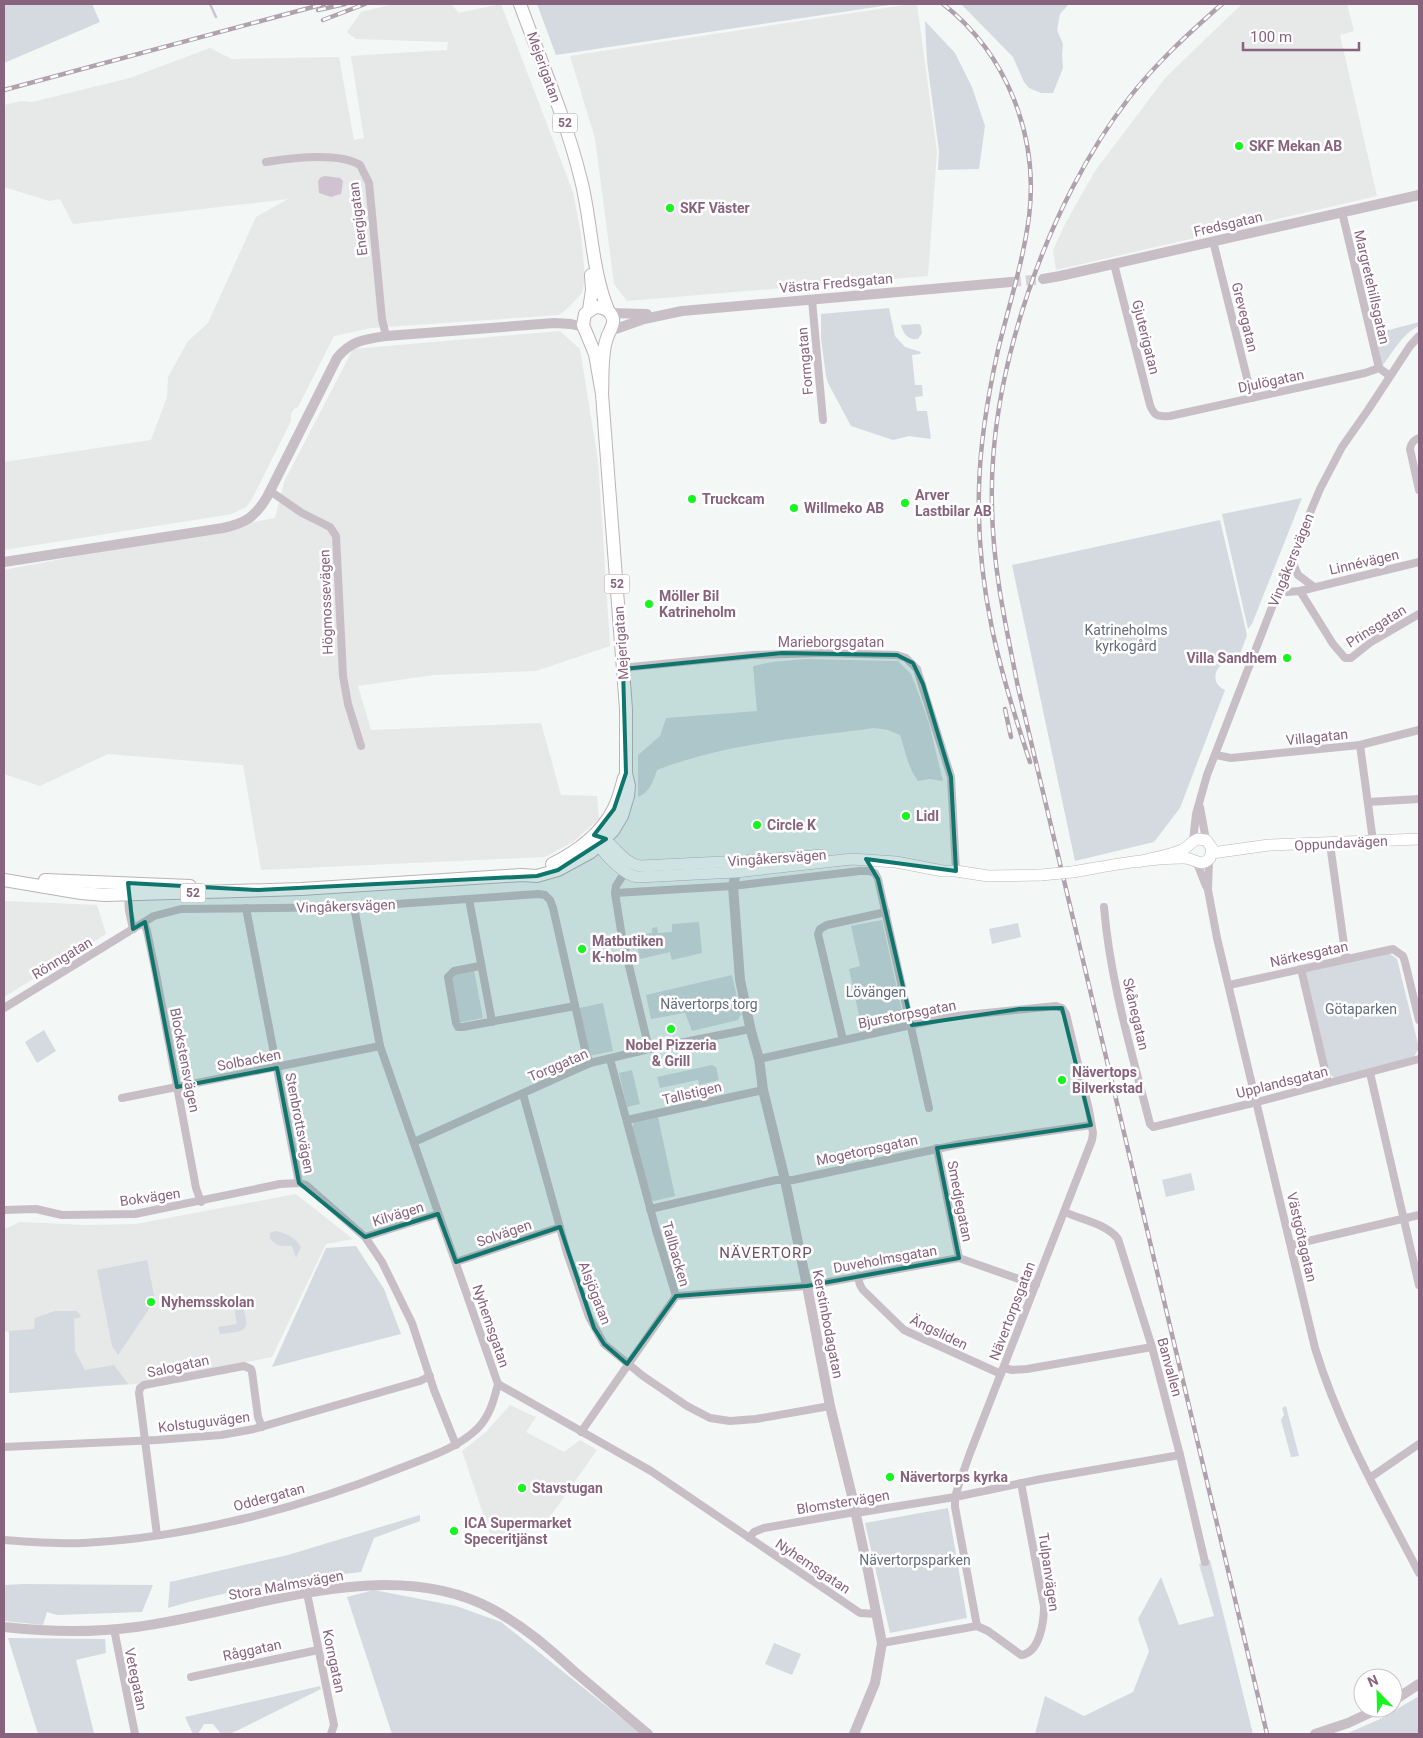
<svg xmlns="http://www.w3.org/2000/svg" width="1423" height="1738" font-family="Roboto,sans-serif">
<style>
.built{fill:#e7e8e8}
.green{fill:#d4dae0}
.water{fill:#d1c2d1}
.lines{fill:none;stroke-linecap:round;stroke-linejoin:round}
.stream{stroke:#d1c2d1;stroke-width:2.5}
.tertiary-tunnel{stroke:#d8d2d8;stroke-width:10;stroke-dasharray:10 5;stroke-linecap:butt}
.secondary-casing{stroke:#bfb3bc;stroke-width:12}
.primary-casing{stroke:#bdb2ba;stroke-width:14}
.minor{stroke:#c8bfc6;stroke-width:8}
.tertiary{stroke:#c8bfc6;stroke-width:10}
.secondary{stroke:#fff;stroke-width:11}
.primary{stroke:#fff;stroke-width:12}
.rail-casing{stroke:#b0a2ac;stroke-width:4.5}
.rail{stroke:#fff;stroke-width:2.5;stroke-dasharray:8;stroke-linecap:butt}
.secondary-bridge-casing{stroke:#bfb3bc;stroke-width:12;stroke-linecap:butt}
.secondary-bridge{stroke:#fff;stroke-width:11}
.marked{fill:#0f766e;fill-opacity:0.2;stroke:#0f766e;stroke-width:4;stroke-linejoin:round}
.poi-dot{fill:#16f51e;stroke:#fff;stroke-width:2}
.labels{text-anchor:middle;stroke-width:5;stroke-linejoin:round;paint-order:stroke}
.shield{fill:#fff;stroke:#ac92a5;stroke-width:1}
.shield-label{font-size:12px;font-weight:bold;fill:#88637e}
.street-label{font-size:14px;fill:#88637e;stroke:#fff}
.poi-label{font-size:14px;font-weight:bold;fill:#88637e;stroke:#fff;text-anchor:start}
.park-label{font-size:14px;fill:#626d7e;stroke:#fff}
.neighbourhood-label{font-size:15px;letter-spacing:1px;fill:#6c5265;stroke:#fff}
</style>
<rect width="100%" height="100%" fill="#f3f7f6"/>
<g class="built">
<polygon points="393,4 451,4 459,13 501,4 573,192 581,234 585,277 582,293 568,308 559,315 371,328 334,336 298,407 294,409 291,414 291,421 251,501 246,507 232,514 4,550 4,462 151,440 167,397 168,377 188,341 208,323 256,217 288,199 73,224 60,199 49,201 4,187 4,105 21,101 32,102 130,78 210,48 232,59 339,57 354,140 364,138 351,56 447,50 448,42 356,39 347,32 361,12"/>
<polygon points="912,4 917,4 937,152 928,276 627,301 614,284 595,138 570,56"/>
<polygon points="1242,4 1347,4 1354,31 1340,35 1377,196 1056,270 1053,250 1065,224 1095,171 1166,77"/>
<polygon points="560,331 580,349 598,461 610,646 536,671 433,675 358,686 371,730 541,723 561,795 597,796 599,819 573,842 545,857 261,870 243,765 108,754 40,786 4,774 4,570 275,518 284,482 353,349"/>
<polygon points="4,901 97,905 106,934 4,997"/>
<polygon points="296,1194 353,1239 326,1244 272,1357 136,1384 9,1393 9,1332 4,1331 4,1230 7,1228 20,1222 86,1225 136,1224"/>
<polygon points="510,1405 536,1417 526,1432 564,1452 580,1440 597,1450 545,1524 494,1546 462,1451 486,1432"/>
</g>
<g class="green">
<polygon points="4,4 92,4 100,22 4,63"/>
<polygon points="537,4 896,4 556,55"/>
<polygon points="961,4 1069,4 1060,14 1057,30 1063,44 1062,55 1063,68 1053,93 1041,93 1029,88 1024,82 1013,57"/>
<polygon points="925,21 955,53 972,87 985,126 979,169 938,170 939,151 927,61"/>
<polygon points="889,308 895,336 905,347 921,352 920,354 912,355 915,385 922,385 923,396 915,397 917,411 927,411 931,439 909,436 893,440 851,426 828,383 826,376 821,339 821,314"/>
<path d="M 1382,320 L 1385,331 L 1419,322 L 1419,326 C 1403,333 1393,352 1383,365 L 1381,365 L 1374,322 Z"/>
<path d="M 919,324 L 921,326 L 922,333 L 918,339 C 908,340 904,335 901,325 Z"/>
<polygon points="1302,498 1252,624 1248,629 1222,514"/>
<path d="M 1220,520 L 1247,635 L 1236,665 C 1227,661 1220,664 1216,672 C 1214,681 1217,686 1225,690 L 1180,808 L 1154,842 L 1075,861 L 1012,565 Z"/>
<path d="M 805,659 L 898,661 L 911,674 L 918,692 L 929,723 L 943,781 L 929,779 L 918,781 C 908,768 905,750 900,735 L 888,730 L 874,728 C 801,738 726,743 657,770 C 653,782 650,792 638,797 L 638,755 L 660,736 L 666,718 L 757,711 L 753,666 L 772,662 Z"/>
<polygon points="882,920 903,1016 861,1025 849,969 860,966 851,926"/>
<polygon points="699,922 702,953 672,960 670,952 640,959 635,935 652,933 652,928 657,927 658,933 672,932 672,924"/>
<polygon points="1018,923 1021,937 992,944 989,929"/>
<polygon points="1389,953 1397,959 1419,1048 1414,1057 1335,1078 1329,1074 1303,971"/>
<polygon points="474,970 483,1018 458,1023 449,975"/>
<polygon points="732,975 741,1015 738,1020 692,1031 685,1013 651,1019 646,995"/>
<polygon points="603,1003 613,1051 589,1056 579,1008"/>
<polygon points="44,1030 56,1051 37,1063 25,1042"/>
<polygon points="712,1065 716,1067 719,1080 699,1085 698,1080 660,1088 657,1077"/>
<polygon points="632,1070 640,1104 627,1107 619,1073"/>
<polygon points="658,1117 675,1196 654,1201 650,1199 632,1127 634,1122"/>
<polygon points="1191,1173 1195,1190 1166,1197 1162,1180"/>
<path d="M 275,1231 C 286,1233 295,1237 301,1247 L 296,1258 L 292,1246 C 282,1246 276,1247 270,1238 L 270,1233 Z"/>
<polygon points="356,1246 384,1289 401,1334 272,1367 326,1248"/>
<polygon points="147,1260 155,1300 118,1355 112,1346 97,1270"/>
<path d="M 241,1300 C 249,1329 252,1331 220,1334 L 218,1327 L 237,1324 L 233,1301 Z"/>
<polygon points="55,1311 77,1311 81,1317 74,1319 75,1351 85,1370 114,1365 128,1384 9,1393 9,1331 34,1329 35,1318"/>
<polygon points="1286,1406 1299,1456 1291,1457 1281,1420 1284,1415 1282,1408"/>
<polygon points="948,1508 967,1618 890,1633 865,1523"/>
<path d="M 420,1515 L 420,1521 L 374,1538 L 361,1572 C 295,1580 231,1589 168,1608 L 170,1582 L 288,1555 Z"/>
<polygon points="1210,1560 1253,1734 1035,1734 1045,1696 1084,1716 1133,1692 1149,1651 1138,1619 1161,1577 1179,1625 1214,1616 1199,1564"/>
<polygon points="4,1585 24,1584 153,1585 142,1612 57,1615 47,1612 43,1625 4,1621"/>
<polygon points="374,1590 456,1606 501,1622 641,1734 392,1734 347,1597"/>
<polygon points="8,1638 105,1639 106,1653 76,1660 94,1733 91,1734 38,1734"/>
<polygon points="774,1643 801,1654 792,1675 765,1664"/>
<polygon points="320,1686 321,1689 230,1734 221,1734 213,1724 204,1724 198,1734 193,1734 185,1717"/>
<polygon points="1419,1696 1419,1734 1346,1734 1380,1719"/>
</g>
<polygon class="water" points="325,176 340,178 343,181 341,194 331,197 319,193 318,181 321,177"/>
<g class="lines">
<polyline class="stream" points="210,4 216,17"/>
<polyline class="tertiary-tunnel" points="1011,282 1043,279"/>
<defs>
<g id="secondary">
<path d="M 596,836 C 614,841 622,864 641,866 L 763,860 L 822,855"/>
<path d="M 595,838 C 600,851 624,876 638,877 L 736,872 L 852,859 L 896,862 L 943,871 L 956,871 L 988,876 L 1041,875"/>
<polyline points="1212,853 1269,845 1419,839"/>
<path d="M 1072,872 C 1108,866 1146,858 1183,858 C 1194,857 1200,869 1210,858 L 1212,848 L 1206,840 L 1198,839 C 1191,841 1189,847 1182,850 C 1168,856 1152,858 1138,862"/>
</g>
<g id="primary">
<path d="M 520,4 C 541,62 566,119 581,180 C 592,223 591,268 608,310"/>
<polyline points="589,310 592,290 591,275"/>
<path d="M 552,864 C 577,852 602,833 614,808 C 619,798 621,788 624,778"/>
<path d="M 4,880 L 81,893 L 105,895 L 301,889 L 522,875 L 537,876 L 558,870 L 591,852 L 613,831 L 622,816 L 628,796 L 629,786 L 626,773 L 626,709 L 602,394 L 595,354 L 583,325 L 585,314 L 595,307 C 603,307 611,310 613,319 C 614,326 609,331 607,338 C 601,355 603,376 602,394"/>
<polyline points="45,880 190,886"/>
</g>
</defs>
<use href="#secondary" class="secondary-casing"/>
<use href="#primary" class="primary-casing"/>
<g class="minor">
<path d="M 266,162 C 291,158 338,152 360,165 L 369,183 L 382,319 L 386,336"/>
<polyline points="1342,212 1379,368"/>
<polyline points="1213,241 1252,398"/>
<path d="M 1114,264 L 1150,405 C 1154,416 1158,417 1170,416 L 1365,373 L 1379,368 L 1390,376"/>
<polyline points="812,300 823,420"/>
<path d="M 1419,438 C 1413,440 1411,443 1410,449 L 1419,490"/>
<polyline points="270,491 302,513 330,527 336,536 343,676 348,704 361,746"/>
<polyline points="1291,558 1298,575 1314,587"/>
<polyline points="1279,589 1287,592 1300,591 1419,562"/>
<polyline points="1300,591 1333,644 1345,658 1351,658 1371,642 1419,614"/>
<polyline points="623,669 631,667 753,655 823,653 897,655 906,658 917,669 951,777 956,871"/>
<polyline points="1360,745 1373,841"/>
<polyline points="1216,755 1231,758 1360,745 1419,730"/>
<polyline points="1368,802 1419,799"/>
<polyline points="1200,807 1206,840"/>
<polyline points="1193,841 1196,814 1207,775 1291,558 1320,489 1342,447 1368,410 1410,346 1419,336"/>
<polyline points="1330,844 1346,959"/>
<path d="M 1209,859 L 1208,890 L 1217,938 L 1315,1348 C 1339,1427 1381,1500 1419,1573"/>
<polyline points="1197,863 1206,886"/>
<polyline points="625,872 616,886 615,893 622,937 649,1049"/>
<polyline points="615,893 733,886 860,871 869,871 875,873 878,879 929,1108"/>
<polyline points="128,896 129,911 133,929"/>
<polyline points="469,899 492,1022"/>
<polyline points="354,907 380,1046 498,1384 651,1471 860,1613 877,1614"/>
<path d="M 1104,907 C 1110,981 1132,1053 1150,1124 L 1153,1127 L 1257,1102 L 1419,1059"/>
<polyline points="246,908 299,1183"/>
<polyline points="144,923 147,931 156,974 196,1188 201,1202"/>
<polyline points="480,966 454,971 448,977 456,1023 458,1027 463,1027 575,1006"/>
<polyline points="1301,969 1328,1083"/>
<polyline points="1229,985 1393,949 1403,956 1405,962 1419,1020"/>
<polyline points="4,1008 154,916 181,909 354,907 538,894 545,895 550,900 553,908 586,1054 590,1063"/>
<polyline points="843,1040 818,934 820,929 827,925 886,912"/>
<polyline points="759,1059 947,1017 1056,1006 1062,1008 1066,1014 1089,1110 1093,1133 1092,1140 970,1453 959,1484 955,1497 955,1507 977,1626"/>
<polyline points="1370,1073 1419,1285"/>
<polyline points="523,1094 567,1253 589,1317 604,1344 643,1376 687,1406 710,1418 730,1421 756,1419 830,1406"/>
<polyline points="122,1098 380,1046"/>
<polyline points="627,1120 763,1090"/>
<polyline points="414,1142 590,1063 649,1049 750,1029"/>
<polyline points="937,1148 959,1258"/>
<polyline points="650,1209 776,1180 793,1180 960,1144 1091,1125"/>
<polyline points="4,1210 36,1209 62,1215 135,1214 280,1184 299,1183 306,1185 365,1237 382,1262 412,1323 434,1390 456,1445"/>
<path d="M 1065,1212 C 1082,1220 1107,1224 1118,1239 L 1152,1347 L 1180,1455 L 1205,1562"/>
<polyline points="365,1237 438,1214"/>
<polyline points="1291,1245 1419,1215"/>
<polyline points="456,1262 560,1227"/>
<polyline points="858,1277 860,1285 863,1290 904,1330 1001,1374"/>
<polyline points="676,1296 807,1286 959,1258 1036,1285"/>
<polyline points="1004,1368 1012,1370 1027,1369 1152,1347"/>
<polyline points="581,1432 676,1296 656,1230 610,1059"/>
<polyline points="4,1447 157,1440 221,1435 254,1429 420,1381 430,1376"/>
<polyline points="1371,1477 1419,1444"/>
<polyline points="157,1535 139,1393 140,1388 144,1385 244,1366 251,1369 252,1372 258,1417 262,1427"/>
<polyline points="749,1538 754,1532 764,1528 855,1512 862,1512 955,1497 1041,1479 1180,1455"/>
<path d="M 4,1540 C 30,1542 57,1544 83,1543 C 187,1538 301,1508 398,1469 C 425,1458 457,1449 478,1428 C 490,1416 494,1399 498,1384"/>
<polyline points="307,1593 334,1725 331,1734"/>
<polyline points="114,1629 135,1734"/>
<path d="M 882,1643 L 977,1626 L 988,1631 L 1021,1655 C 1040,1653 1044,1621 1044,1606 L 1021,1483"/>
<polyline points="191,1677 318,1650"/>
</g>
<g class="tertiary">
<polyline points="1043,279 1060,276 1419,195"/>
<polyline points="610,313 647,314"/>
<polyline points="610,331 644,319 682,311 1011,282"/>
<path d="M 4,562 L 223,528 C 246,523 255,517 267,497 L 337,358 C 350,341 365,339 386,336 L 554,323 L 571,324 L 584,327"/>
<polyline points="736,872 733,886 740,980 751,1031 759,1059 763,1090 785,1180 807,1286 830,1406 852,1496 868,1571 882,1643 875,1683 854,1734"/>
<path d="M 4,1627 C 48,1632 92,1633 136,1627 C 247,1613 385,1552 492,1609 C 524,1626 550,1649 576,1673 C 600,1693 624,1714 648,1734"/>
<polyline points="1393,1701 1419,1684"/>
<polyline points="1315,1734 1348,1723 1380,1708"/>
</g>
<use href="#secondary" class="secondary"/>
<use href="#primary" class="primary"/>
<defs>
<g id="rail">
<path d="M 943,4 C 1007,54 1039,136 1029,217 C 1023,262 1009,305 998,350 C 988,395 980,442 979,488 C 976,586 999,670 1030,762"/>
<path d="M 1222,4 C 1189,33 1156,63 1129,98 C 1047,204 988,373 992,508 C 993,569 1006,627 1018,687 L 1267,1734"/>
<polyline points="318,10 345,4"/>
<polyline points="323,20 365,4"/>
<polyline points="4,90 324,4"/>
<polyline points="1005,709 1011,737"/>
</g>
</defs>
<use href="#rail" class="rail-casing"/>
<use href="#rail" class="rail"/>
<defs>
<polyline id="secondary-bridge" points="1041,875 1072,872"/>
</defs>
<use href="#secondary-bridge" class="secondary-bridge-casing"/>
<use href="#secondary-bridge" class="secondary-bridge"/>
</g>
<path class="marked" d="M 782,653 L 897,655 L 913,663 L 923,684 L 951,777 L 956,871 L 866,859 L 878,879 L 912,1025 L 1019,1009 L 1062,1008 L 1091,1125 L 937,1148 L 959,1258 L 807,1286 L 676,1296 L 627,1364 L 604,1344 L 594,1328 L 560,1227 L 456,1262 L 438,1214 L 365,1237 L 299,1183 L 277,1068 L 177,1087 L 145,922 L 133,929 L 128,883 L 258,890 L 537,876 L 558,870 L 606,839 L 594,835 L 614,809 L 626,773 L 623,669 Z"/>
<g class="poi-dot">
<circle cx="1239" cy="146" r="5"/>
<circle cx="670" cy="208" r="5"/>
<circle cx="692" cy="499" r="5"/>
<circle cx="905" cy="503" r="5"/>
<circle cx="794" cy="508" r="5"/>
<circle cx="649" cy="604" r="5"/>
<circle cx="1287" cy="658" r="5"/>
<circle cx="906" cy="816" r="5"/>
<circle cx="757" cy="825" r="5"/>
<circle cx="582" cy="949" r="5"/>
<circle cx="671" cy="1029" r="5"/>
<circle cx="1062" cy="1080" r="5"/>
<circle cx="151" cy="1302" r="5"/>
<circle cx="890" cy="1477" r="5"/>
<circle cx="522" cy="1488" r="5"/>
<circle cx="454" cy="1531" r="5"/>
</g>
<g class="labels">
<g class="shield">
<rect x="552.5" y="113.5" width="25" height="19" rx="4"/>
<rect x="604.5" y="574.5" width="25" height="19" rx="4"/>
<rect x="180.5" y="883.5" width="25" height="19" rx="4"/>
</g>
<g class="shield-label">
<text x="565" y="127">52</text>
<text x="617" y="588">52</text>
<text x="193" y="897">52</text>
</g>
<g class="street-label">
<text transform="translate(544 67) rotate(70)" y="5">Mejerigatan</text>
<text transform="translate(358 219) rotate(-97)" y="5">Energigatan</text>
<text transform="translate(1228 224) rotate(-13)" y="5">Fredsgatan</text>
<text transform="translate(836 283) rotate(-5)" y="5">Västra Fredsgatan</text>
<text transform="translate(1372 287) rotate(77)" y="5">Margretehillsgatan</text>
<text transform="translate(1245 317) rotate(76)" y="5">Grevegatan</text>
<text transform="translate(1146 337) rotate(76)" y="5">Gjuterigatan</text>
<text transform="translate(805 361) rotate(-95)" y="5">Formgatan</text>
<text transform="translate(1271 381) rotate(-12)" y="5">Djulögatan</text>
<text transform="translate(1291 560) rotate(-68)" y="5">Vingåkersvägen</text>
<text transform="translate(1364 562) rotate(-13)" y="5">Linnévägen</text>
<text transform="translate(326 602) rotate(-92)" y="5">Högmossevägen</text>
<text transform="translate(1376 626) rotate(-32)" y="5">Prinsgatan</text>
<text x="831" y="647">Marieborgsgatan</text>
<text transform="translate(621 643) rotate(-94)" y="5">Mejerigatan</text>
<text transform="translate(1317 737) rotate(-6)" y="5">Villagatan</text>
<text transform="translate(1341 843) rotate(-3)" y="5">Oppundavägen</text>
<text transform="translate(777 858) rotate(-4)" y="5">Vingåkersvägen</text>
<text transform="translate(346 906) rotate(-2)" y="5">Vingåkersvägen</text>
<text transform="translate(1309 954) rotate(-12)" y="5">Närkesgatan</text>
<text transform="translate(62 958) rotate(-31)" y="5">Rönngatan</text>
<text transform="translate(907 1014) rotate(-11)" y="5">Bjurstorpsgatan</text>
<text transform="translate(1136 1014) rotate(77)" y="5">Skånegatan</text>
<text transform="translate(185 1060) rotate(79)" y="5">Blockstensvägen</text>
<text transform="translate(249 1060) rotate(-11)" y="5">Solbacken</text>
<text transform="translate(558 1065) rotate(-23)" y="5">Torggatan</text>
<text transform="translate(1282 1082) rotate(-14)" y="5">Upplandsgatan</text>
<text transform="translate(692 1093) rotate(-13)" y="5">Tallstigen</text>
<text transform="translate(300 1123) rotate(79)" y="5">Stenbrottsvägen</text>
<text transform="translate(867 1150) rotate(-12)" y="5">Mogetorpsgatan</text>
<text transform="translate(150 1197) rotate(-8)" y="5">Bokvägen</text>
<text transform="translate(960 1201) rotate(79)" y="5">Smedjegatan</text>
<text transform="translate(398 1214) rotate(-17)" y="5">Kilvägen</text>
<text transform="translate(504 1233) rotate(-19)" y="5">Solvägen</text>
<text transform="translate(1302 1237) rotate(77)" y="5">Västgötagatan</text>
<text transform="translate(676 1254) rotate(74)" y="5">Tallbacken</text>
<text transform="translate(885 1259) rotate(-10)" y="5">Duveholmsgatan</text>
<text transform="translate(595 1293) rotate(69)" y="5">Alsjögatan</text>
<text transform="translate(1012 1311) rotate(-69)" y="5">Nävertorpsgatan</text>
<text transform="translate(828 1324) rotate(79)" y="5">Kerstinbodagatan</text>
<text transform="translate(491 1326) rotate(71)" y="5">Nyhemsgatan</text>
<text transform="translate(939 1332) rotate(26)" y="5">Ängsliden</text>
<text transform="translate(178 1366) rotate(-12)" y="5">Salogatan</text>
<text transform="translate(1170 1367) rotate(75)" y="5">Banvallen</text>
<text transform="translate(204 1422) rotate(-7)" y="5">Kolstuguvägen</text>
<text transform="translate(269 1497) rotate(-15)" y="5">Oddergatan</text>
<text transform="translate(843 1502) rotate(-9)" y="5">Blomstervägen</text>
<text transform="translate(813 1566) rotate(34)" y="5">Nyhemsgatan</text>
<text transform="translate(1049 1572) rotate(82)" y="5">Tulpanvägen</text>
<text transform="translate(286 1585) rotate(-10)" y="5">Stora Malmsvägen</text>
<text transform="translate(252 1650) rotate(-12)" y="5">Råggatan</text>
<text transform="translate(334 1661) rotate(78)" y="5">Korngatan</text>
<text transform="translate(136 1679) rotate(78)" y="5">Vetegatan</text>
</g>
<g class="poi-label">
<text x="1249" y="151">SKF Mekan AB</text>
<text x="680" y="213">SKF Väster</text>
<text x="915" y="500">Arver<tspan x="915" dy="16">Lastbilar AB</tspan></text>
<text x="702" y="504">Truckcam</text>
<text x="804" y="513">Willmeko AB</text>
<text x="659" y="601">Möller Bil<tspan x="659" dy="16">Katrineholm</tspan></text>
<text x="1277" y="663" text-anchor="end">Villa Sandhem</text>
<text x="916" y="821">Lidl</text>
<text x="767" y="830">Circle K</text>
<text x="592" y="946">Matbutiken<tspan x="592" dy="16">K-holm</tspan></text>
<text x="671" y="1050" text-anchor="middle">Nobel Pizzeria<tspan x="671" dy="16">&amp; Grill</tspan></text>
<text x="1072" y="1077">Nävertops<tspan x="1072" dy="16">Bilverkstad</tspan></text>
<text x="161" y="1307">Nyhemsskolan</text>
<text x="900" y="1482">Nävertorps kyrka</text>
<text x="532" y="1493">Stavstugan</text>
<text x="464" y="1528">ICA Supermarket<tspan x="464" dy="16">Speceritjänst</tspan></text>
</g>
<g class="park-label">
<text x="1126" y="635">Katrineholms<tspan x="1126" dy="16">kyrkogård</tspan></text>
<text x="876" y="997">Lövängen</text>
<text x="709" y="1009">Nävertorps torg</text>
<text x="1361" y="1014">Götaparken</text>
<text x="915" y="1565">Nävertorpsparken</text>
</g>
<g class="neighbourhood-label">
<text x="766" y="1258">NÄVERTORP</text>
</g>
</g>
<rect width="1423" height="1738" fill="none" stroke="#88637e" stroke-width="10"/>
<g transform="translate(1378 1693) rotate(337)"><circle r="24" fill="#ffffff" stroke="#cfc1cb"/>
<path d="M0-4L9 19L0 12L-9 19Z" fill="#16f51e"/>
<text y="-8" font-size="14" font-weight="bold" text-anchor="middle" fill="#88637e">N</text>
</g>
<path d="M1243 42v8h116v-8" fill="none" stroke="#88637e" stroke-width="2.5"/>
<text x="1250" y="42" font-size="15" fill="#88637e" stroke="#ffffff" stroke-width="4" paint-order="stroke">100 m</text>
</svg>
